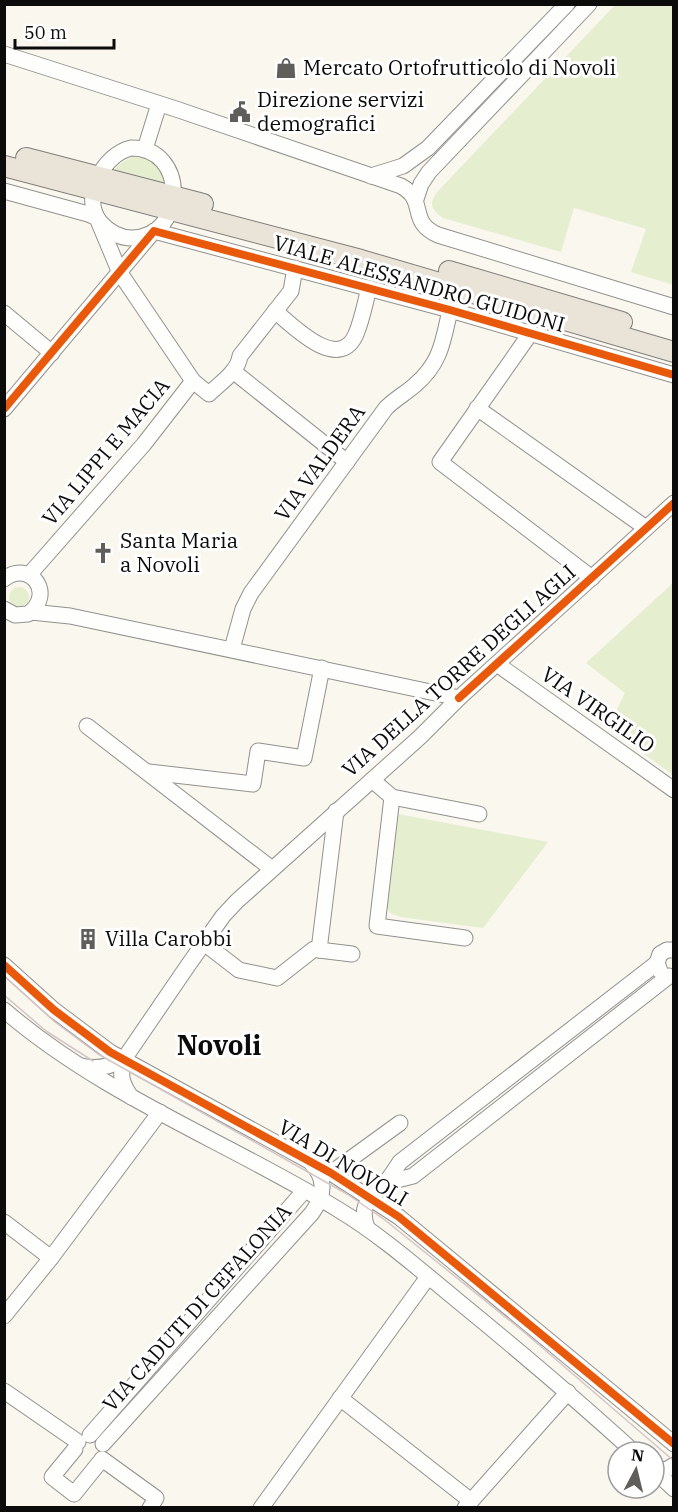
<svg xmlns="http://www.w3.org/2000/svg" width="678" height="1512" font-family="'IBM Plex Serif',serif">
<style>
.green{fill:#e6eed0}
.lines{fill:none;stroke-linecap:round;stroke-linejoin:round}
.minor-casing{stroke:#93918e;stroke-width:17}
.major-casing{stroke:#807f7b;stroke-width:22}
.minor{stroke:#fefefd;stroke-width:15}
.major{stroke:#eae3d8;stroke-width:20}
.tram{stroke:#d5c5c6;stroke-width:1.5}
.cycleway-casing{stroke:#fff;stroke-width:11}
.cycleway{stroke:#e8590c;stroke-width:8}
.labels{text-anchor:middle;stroke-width:6;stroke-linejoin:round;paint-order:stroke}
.poi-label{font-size:21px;fill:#0b0b0b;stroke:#fff;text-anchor:start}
.street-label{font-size:21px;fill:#0b0b0b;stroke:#fff}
.district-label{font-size:27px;font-weight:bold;fill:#0b0b0b;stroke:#fff}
</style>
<rect width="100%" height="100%" fill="#faf7ef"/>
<g class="green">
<path d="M 615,5 L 673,5 L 673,285 L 631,272 L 646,229 L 574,208 L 561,252 L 443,218 C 431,210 428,203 438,191 Z"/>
<path d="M 131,157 C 154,156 162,167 166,187 L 111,173 L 120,164 Z"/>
<polygon points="673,583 673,775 608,728 625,693 586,663"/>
<circle cx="19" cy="597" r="10"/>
<polygon points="398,814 548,842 483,928 400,917 390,913 385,904"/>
</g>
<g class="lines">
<defs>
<g id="minor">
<path d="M 4,54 L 176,109 L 401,186 C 428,201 407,221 438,235 L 674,307"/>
<path d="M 131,148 C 188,147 187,237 132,238 C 119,238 108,231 100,222 C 80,197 104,154 131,148 Z"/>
<polyline points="145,149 159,104"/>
<polyline points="371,176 403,166 428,148 567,4"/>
<path d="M 4,191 L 88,214 L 97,218 L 120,273 L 193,381 L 209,394 C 220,383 238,372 240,356 L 291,291 L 295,268"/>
<polyline points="416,199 421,184 429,172 589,4"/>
<path d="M 275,311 C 292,325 339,374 356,334 C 362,320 365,303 369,288"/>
<polyline points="4,313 52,353"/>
<polyline points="530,334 440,462 592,578"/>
<polyline points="233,371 347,462"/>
<polyline points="477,408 646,528"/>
<polyline points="4,409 154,231 450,310 674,375"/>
<polyline points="29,575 144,444 193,381"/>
<path d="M 4,579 C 30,559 56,594 28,614 L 15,615 L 4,609"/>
<polyline points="31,612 70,616 459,698"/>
<path d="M 232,649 L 243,609 L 251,593 L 386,408 C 395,399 406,393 415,385 C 441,363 443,341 450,310"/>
<polyline points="497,664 674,790"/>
<polyline points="87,726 272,869"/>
<polyline points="149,772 253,784 258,751 304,758 322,668"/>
<polyline points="372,780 392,797 377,926 465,938"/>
<polyline points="392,797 479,814"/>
<polyline points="204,943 239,970 277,978 314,949 319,950 336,811"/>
<polyline points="319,950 352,954"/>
<polyline points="4,965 54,1010 110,1052 331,1173 399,1217 674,1444"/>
<polyline points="660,971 657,963 660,954 667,950 674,950"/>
<path d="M 4,1010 C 104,1096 228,1142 339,1210 C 382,1236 420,1270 458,1301 C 518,1350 577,1400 634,1452"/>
<path d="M 81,1066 C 97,1070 110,1067 124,1059"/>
<path d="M 131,1097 C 122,1084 119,1075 124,1059 L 189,964 L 223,916 L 237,901 L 420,737 L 459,698 L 674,503"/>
<polyline points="331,1173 400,1123"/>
<polyline points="385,1183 413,1176 669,976"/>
<polyline points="4,1222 51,1258"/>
<path d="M 367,1228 C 358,1202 372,1199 386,1182 C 391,1176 396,1168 400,1162 L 657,963"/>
<polyline points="4,1316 51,1258 160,1112"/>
<polyline points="4,1391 78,1442"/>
<polyline points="340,1398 471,1501"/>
<polyline points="90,1435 304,1191"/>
<path d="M 103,1444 L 312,1213 C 324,1196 327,1180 312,1164"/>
<polyline points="75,1449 52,1477 74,1494 99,1463"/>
<polyline points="102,1459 156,1498 150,1508"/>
<polyline points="654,1468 666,1470 674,1465"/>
<polyline points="654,1470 674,1489"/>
<polyline points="261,1508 428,1277"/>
<polyline points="465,1508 568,1392"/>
</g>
<g id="major">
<polyline points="26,158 203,204"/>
<polyline points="4,166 361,260 674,352"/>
<polyline points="449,271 622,322"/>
</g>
</defs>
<use href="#minor" class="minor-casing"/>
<use href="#major" class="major-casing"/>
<use href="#minor" class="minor"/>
<use href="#major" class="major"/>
<g class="tram">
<polyline points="4,976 55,1022 98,1054 347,1194 385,1220 524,1332 674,1461"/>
<polyline points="4,995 46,1031 93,1061"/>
</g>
<defs>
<g id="cycleway">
<polyline points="4,409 154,231 450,310 674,375"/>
<polyline points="459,698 674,503"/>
<polyline points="4,965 54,1010 110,1052 331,1173 399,1217 674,1444"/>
</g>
</defs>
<use href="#cycleway" class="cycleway-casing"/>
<use href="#cycleway" class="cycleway"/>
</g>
<defs>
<symbol id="shop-bare" viewBox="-9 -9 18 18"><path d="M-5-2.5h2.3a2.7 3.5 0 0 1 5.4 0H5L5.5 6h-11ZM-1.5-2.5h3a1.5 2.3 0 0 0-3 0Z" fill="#5f5e5b" stroke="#fff" stroke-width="2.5" paint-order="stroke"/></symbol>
<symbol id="civic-bare" viewBox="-9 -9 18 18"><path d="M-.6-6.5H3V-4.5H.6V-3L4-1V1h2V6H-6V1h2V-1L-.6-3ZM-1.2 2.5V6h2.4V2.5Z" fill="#5f5e5b" stroke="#fff" stroke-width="2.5" paint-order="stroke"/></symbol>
<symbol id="church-bare" viewBox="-9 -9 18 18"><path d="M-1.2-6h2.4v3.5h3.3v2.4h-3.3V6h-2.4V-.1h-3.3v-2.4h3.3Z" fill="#5f5e5b" stroke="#fff" stroke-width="2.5" paint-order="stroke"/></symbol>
<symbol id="building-bare" viewBox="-9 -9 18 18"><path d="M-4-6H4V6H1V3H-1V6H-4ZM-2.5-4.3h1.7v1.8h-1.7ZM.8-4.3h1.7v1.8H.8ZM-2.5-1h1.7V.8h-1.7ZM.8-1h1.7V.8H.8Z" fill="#5f5e5b" stroke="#fff" stroke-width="2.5" paint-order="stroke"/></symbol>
</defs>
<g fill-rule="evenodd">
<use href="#shop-bare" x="271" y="53" width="30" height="30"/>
<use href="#civic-bare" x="225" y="97" width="30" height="30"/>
<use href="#church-bare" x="88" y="538" width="30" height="30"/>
<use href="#building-bare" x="73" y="924" width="30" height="30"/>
</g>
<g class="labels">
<g class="poi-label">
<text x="303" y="75">Mercato Ortofrutticolo di Novoli</text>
<text x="257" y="107">Direzione servizi<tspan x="257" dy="24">demografici</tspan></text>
<text x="120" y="548">Santa Maria<tspan x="120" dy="24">a Novoli</tspan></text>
<text x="105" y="946">Villa Carobbi</text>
</g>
<g class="street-label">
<text transform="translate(419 284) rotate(16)" y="7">VIALE ALESSANDRO GUIDONI</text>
<text transform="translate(106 452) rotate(-50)" y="7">VIA LIPPI E MACIA</text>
<text transform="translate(320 463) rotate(-54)" y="7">VIA VALDERA</text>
<text transform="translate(459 671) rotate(-42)" y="7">VIA DELLA TORRE DEGLI AGLI</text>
<text transform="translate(598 710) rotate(35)" y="7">VIA VIRGILIO</text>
<text transform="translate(343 1163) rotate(31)" y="7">VIA DI NOVOLI</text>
<text transform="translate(197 1308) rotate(-48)" y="7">VIA CADUTI DI CEFALONIA</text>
</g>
<g class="district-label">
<text x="219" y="1055">Novoli</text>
</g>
</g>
<rect width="678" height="1512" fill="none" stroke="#0b0b0b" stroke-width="12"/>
<g transform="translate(636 1470) rotate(7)"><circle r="28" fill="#ffffff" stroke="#9d9d9d" stroke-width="1.5"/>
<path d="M0-4.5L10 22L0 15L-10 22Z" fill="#5f5e5b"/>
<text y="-9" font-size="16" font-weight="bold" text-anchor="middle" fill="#0b0b0b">N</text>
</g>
<path d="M15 39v9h99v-9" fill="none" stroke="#0b0b0b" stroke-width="3"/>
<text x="24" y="39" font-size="18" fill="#0b0b0b" stroke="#ffffff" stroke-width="4.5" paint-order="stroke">50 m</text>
</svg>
